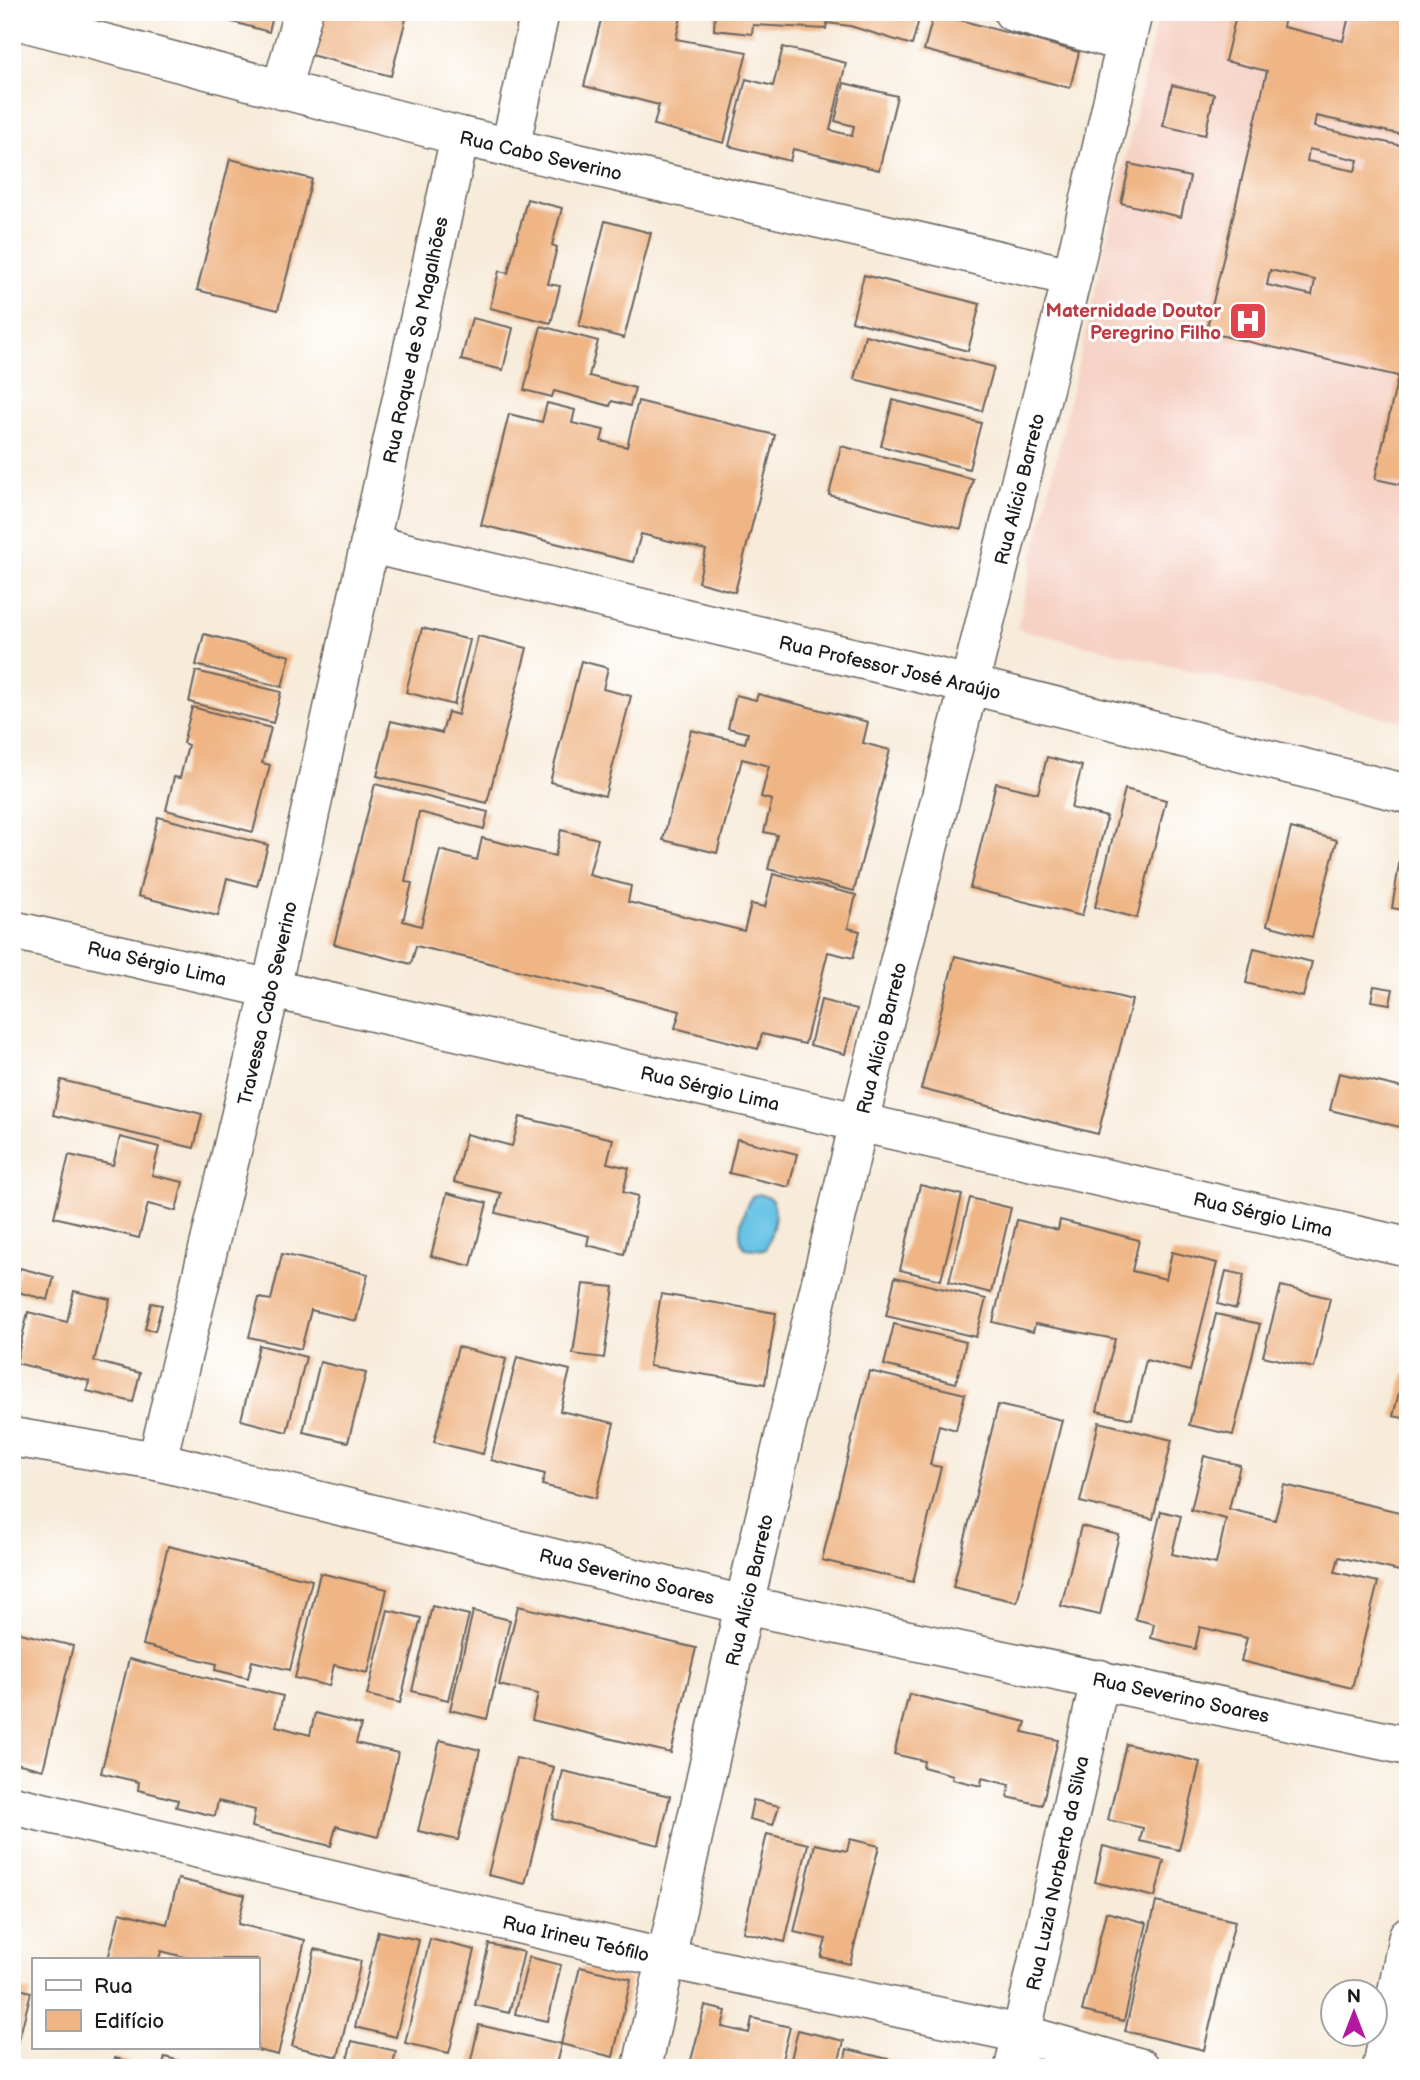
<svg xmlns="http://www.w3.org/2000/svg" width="1420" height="2080" font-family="'Balsamiq Sans',sans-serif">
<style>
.built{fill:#f6d2c5}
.water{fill:#67c3e5;stroke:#427080;stroke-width:2}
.building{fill:#efb585;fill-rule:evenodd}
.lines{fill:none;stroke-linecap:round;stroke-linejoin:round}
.minor-casing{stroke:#69645e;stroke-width:41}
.minor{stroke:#fff;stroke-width:38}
.labels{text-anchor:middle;stroke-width:6;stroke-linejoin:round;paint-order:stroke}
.street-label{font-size:19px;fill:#1c1c1c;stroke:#fff}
.health-label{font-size:19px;font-weight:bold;fill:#be3a42;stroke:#fff;text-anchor:end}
</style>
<rect width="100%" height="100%" fill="#fff"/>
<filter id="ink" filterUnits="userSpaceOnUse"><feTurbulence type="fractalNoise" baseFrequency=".0143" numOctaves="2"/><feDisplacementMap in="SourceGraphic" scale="14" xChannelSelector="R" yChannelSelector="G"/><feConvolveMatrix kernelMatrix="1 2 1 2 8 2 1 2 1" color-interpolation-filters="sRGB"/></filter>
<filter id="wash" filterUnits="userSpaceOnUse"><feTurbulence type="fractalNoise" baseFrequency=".00686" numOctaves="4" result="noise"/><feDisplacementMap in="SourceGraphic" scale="28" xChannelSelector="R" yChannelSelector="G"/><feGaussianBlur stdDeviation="1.57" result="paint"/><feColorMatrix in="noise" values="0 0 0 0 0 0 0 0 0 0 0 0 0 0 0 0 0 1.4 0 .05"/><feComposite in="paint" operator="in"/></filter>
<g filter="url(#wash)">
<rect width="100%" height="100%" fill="#f7ebd9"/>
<polygon class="built" points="1159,12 1408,12 1408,723 1017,629"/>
<path class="water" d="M 759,1194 L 770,1198 C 781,1210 771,1236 765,1250 L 745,1248 C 734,1235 744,1209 752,1196 Z"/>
<g id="blocks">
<g class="building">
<polygon points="197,12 274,12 269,32"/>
<polygon points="313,12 407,15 391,76 303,53"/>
<polygon points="603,12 682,12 676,39 747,52 724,143 654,125 659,105 584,86"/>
<polygon points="715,12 921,12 912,45 850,26 827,23 826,29 753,25 752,34 714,30"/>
<path d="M 1237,12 L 1286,12 L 1283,27 L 1343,41 L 1350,12 L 1408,12 L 1408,136 L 1316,116 L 1314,127 L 1408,147 L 1404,184 L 1408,184 L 1408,486 L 1375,479 L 1398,376 L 1206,332 L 1267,71 L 1225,61 ZM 1309,149 L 1358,160 L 1355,171 L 1307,161 ZM 1270,270 L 1315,280 L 1312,295 L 1267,285 Z"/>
<polygon points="934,13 1079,52 1070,88 924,50"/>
<polygon points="783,47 846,63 830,130 852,136 854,126 835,121 844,83 897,96 879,170 793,149 790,161 729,146 746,79 773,86"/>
<polygon points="1172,85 1214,94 1205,135 1163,126"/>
<polygon points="230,159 312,179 278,310 197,290"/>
<polygon points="1130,164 1190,177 1181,217 1121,203"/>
<polygon points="527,199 562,208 552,245 557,247 548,284 560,286 551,323 490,308 499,271 508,273"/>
<polygon points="605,221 651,233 624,338 579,326"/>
<polygon points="864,275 980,304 968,351 852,321"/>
<polygon points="472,318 513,328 503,370 461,360"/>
<polygon points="541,326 598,341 589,376 635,388 630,406 612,401 610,406 554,391 552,397 524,390"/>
<polygon points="865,335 994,367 982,411 854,379"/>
<polygon points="893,400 981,423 969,469 881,446"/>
<polygon points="638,401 775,435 735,592 698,582 706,550 641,534 633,562 481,525 509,414 542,422 547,403 575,410 572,423 604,430 601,441 627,447"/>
<polygon points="841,446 973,479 961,529 829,495"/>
<polygon points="422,628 470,640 454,705 406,692"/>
<polygon points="204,634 290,656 282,687 196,665"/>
<polygon points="478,636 527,648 487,803 377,776 391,721 442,733 448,712 458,715"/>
<polygon points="581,661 608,668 603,689 631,696 605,796 550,782"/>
<polygon points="196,671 281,692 273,723 189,702"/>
<polygon points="758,694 868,722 863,743 890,750 854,891 768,869 777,835 764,832 772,800 761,797 769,766 742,759 717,853 663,840 691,730 745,743 748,733 728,728 736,695 756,700"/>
<polygon points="192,707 271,728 262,763 270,765 253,832 166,810 174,777 180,778 188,745 183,743"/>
<polygon points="1047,757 1082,766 1071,808 1107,817 1082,916 970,888 996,783 1038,793"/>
<polygon points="375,784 488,812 484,829 419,812 405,882 412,883 403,921 421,926 440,850 477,860 482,838 555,856 561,830 598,839 589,875 631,886 628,902 744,931 751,904 765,907 773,874 856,895 848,928 860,931 853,958 828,952 805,1044 762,1034 758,1049 675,1028 680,1011 489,963 416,946 411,964 334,944"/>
<polygon points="1125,789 1166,800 1137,918 1095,907"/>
<polygon points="158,817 268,845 257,886 227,878 218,916 138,896"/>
<polygon points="1291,828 1337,840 1312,937 1267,925"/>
<polygon points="1403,840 1408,841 1408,911 1392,908"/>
<polygon points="1254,948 1312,962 1303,997 1246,983"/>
<polygon points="955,956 1132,1000 1098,1134 921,1089"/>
<polygon points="1374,986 1393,989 1390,1004 1371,1001"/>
<polygon points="821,1000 857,1009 845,1054 810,1045"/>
<polygon points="1339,1073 1403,1088 1408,1073 1408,1129 1330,1110"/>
<polygon points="61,1080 202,1114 194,1148 53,1115"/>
<polygon points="520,1117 613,1139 607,1163 629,1168 623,1192 638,1196 624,1254 587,1245 589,1236 496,1213 501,1193 454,1182 466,1134 512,1146"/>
<polygon points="120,1137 159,1147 152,1175 183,1182 176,1211 148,1204 139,1238 54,1217 69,1155 113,1165"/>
<polygon points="737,1139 797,1154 789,1187 729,1173"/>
<polygon points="920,1185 962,1195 941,1280 900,1270"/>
<polygon points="447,1193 487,1203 471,1266 431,1256"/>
<polygon points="970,1198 1011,1208 991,1293 949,1282"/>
<polygon points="1017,1220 1058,1230 1060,1220 1139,1240 1132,1271 1166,1279 1172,1252 1217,1263 1190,1371 1146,1360 1132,1419 1097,1411 1115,1339 1035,1324 1033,1332 993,1322"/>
<polygon points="282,1254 368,1274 356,1321 311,1310 301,1349 249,1337 259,1298 271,1300"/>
<polygon points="20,1268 54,1277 48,1300 14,1291"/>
<polygon points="1226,1271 1244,1275 1236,1309 1218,1304"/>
<polygon points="895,1277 986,1299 976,1337 886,1316"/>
<polygon points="583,1284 614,1287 604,1358 573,1354"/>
<polygon points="1281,1286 1330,1298 1314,1368 1263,1356"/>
<polygon points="74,1291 110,1299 94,1361 140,1373 133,1402 87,1391 89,1381 16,1363 28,1312 67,1322"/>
<polygon points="661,1294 776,1313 765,1384 649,1366"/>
<polygon points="151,1303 162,1305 155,1331 145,1329"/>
<polygon points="1216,1314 1260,1324 1233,1435 1189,1425"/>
<polygon points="894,1324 966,1342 956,1383 884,1365"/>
<polygon points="259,1345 306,1357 287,1432 241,1420"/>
<polygon points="458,1347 506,1359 483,1454 434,1442"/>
<polygon points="517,1357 570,1370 560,1411 614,1423 596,1498 542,1485 545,1474 491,1460"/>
<polygon points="320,1362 366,1373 348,1442 303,1432"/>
<polygon points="869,1371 965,1394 956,1430 939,1425 930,1465 941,1467 913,1582 822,1560"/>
<polygon points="1404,1373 1408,1374 1408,1419 1393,1416"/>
<polygon points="998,1405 1062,1420 1017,1602 953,1587"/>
<polygon points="1099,1422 1172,1440 1153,1519 1080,1502"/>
<polygon points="1204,1456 1240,1465 1229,1509 1275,1520 1284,1485 1408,1514 1408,1573 1339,1557 1335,1572 1378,1582 1352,1688 1241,1661 1247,1638 1200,1627 1195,1649 1151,1638 1154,1624 1135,1619 1161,1511 1181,1516 1172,1554 1216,1564 1226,1519 1191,1510"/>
<polygon points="1081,1526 1119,1535 1100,1615 1061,1606"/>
<polygon points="168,1546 312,1580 290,1670 252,1661 248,1678 215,1670 217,1664 143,1645"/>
<polygon points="320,1573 387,1589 368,1673 334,1665 329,1686 295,1678"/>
<polygon points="432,1606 469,1615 448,1700 412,1691"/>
<polygon points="518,1606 696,1648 671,1753 532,1720 538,1694 499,1685"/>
<polygon points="388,1610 421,1618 400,1703 367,1695"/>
<polygon points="473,1611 510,1620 487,1719 450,1710"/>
<polygon points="12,1631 73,1646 43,1770 12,1762"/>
<polygon points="129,1659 283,1696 276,1726 310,1735 315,1713 361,1725 356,1743 398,1753 378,1837 336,1826 331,1846 252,1827 255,1810 218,1801 215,1816 176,1807 178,1800 138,1790 139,1782 101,1773"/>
<polygon points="909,1694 1026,1722 1023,1732 1058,1740 1042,1805 1007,1797 1010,1785 982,1778 981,1786 952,1779 953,1775 923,1767 924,1761 894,1754"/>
<polygon points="440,1740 480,1750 458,1840 418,1831"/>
<polygon points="1126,1744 1200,1762 1179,1850 1140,1841 1143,1828 1108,1820"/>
<polygon points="516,1758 554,1767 525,1884 488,1875"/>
<polygon points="563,1771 670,1796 659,1845 552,1819"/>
<polygon points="753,1800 779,1806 773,1825 749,1819"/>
<polygon points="767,1834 808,1844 785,1942 743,1932"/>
<polygon points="850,1839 879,1846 850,1964 821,1957 826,1939 794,1932 815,1844 847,1851"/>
<polygon points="1103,1846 1164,1861 1155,1897 1095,1882"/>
<polygon points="178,1879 245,1895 238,1924 305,1940 278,2055 249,2048 257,2047 257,1959 192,1959 161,1951 159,1959 108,1959 120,1912 167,1924"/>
<polygon points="1156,1902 1235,1921 1204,2050 1125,2031"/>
<polygon points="1106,1912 1147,1923 1124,2021 1082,2011"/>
<polygon points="378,1931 419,1940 396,2037 355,2027"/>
<polygon points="430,1939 475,1950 449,2053 405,2043"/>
<polygon points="489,1944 524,1952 509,2013 475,2005"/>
<polygon points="315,1949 361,1961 338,2057 292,2046"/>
<polygon points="529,1957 561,1965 548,2021 515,2014"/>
<polygon points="580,1967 631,1979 613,2057 561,2044"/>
<polygon points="12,1987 31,1992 13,2063 12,2063"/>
<polygon points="705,2006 726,2011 722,2027 749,2033 752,2018 790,2027 780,2068 689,2068"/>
<polygon points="479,2025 561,2044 555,2068 488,2068 470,2064"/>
<polygon points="798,2030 844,2041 837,2068 789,2068"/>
<polygon points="352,2041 396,2051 392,2068 345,2068"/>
<polygon points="847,2049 921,2067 921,2068 843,2068"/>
<polygon points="165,2057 205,2067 205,2068 162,2068"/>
<polygon points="115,2058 152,2067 152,2068 113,2068"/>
</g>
</g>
</g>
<g filter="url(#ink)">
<use href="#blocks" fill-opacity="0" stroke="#69645e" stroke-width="2"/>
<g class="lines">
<defs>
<g id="minor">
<polyline points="1013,12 1126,43"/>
<polyline points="12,19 460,136 1072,277"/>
<polyline points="281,90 303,12"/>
<polyline points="510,148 540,12"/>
<polyline points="370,544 970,685 1408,794"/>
<polyline points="12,930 1408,1247"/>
<polyline points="12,1437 157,1461 744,1605 1408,1746"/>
<polyline points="157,1461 271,989 460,136"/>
<polyline points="12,1805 667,1959 1022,2034 1141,2068"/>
<polyline points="642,2068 744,1605 859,1122 1072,277 1133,12"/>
<polyline points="1014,2068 1100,1679"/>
<polyline points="1382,2068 1408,1936"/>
</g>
</defs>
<use href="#minor" class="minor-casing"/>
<use href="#minor" class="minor"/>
</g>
</g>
<defs>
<symbol id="hospital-square" viewBox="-11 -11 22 22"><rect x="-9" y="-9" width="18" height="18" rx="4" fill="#e0444e" stroke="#fff"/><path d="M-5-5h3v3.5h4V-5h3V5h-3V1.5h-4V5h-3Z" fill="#fff"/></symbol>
</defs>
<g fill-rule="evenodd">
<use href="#hospital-square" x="1226" y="299" width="44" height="44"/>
</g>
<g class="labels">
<g class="street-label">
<text transform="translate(541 155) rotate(13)" y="7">Rua Cabo Severino</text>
<text transform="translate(415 340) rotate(-78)" y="7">Rua Roque de Sa Magalhões</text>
<text transform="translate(1019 489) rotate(-76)" y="7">Rua Alício Barreto</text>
<text transform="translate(890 667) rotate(13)" y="7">Rua Professor José Araújo</text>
<text transform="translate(157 963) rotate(13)" y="7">Rua Sérgio Lima</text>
<text transform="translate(267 1003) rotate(-77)" y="7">Travessa Cabo Severino</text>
<text transform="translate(881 1038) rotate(-76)" y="7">Rua Alício Barreto</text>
<text transform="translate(710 1088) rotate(13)" y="7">Rua Sérgio Lima</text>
<text transform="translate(1263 1214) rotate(13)" y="7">Rua Sérgio Lima</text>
<text transform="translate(627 1576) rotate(14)" y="7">Rua Severino Soares</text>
<text transform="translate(749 1590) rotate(-77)" y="7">Rua Alício Barreto</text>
<text transform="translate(1181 1697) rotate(12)" y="7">Rua Severino Soares</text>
<text transform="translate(1057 1873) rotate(-78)" y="7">Rua Luzia Norberto da Silva</text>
<text transform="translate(576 1938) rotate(13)" y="7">Rua Irineu Teófilo</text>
</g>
<g class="health-label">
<text x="1221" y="317">Maternidade Doutor<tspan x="1221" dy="22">Peregrino Filho</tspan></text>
</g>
</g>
<rect width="1420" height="2080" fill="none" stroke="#fff" stroke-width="42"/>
<rect x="32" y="1958" width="228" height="91" fill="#ffffff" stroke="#a4a4a4" stroke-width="2"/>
<rect x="46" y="1980" width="35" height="10" fill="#ffffff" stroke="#a4a4a4" stroke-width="2"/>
<text x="94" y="1993" font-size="21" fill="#1c1c1c">Rua</text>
<rect x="46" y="2010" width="35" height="21" fill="#efb585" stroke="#a4a4a4" stroke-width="2"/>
<text x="94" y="2028" font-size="21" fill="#1c1c1c">Edifício</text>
<g transform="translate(1354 2013)"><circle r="33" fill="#ffffff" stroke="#a4a4a4" stroke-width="2"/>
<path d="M0-5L12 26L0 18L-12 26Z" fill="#b5179e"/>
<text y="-10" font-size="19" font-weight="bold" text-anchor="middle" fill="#1c1c1c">N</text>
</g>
</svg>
